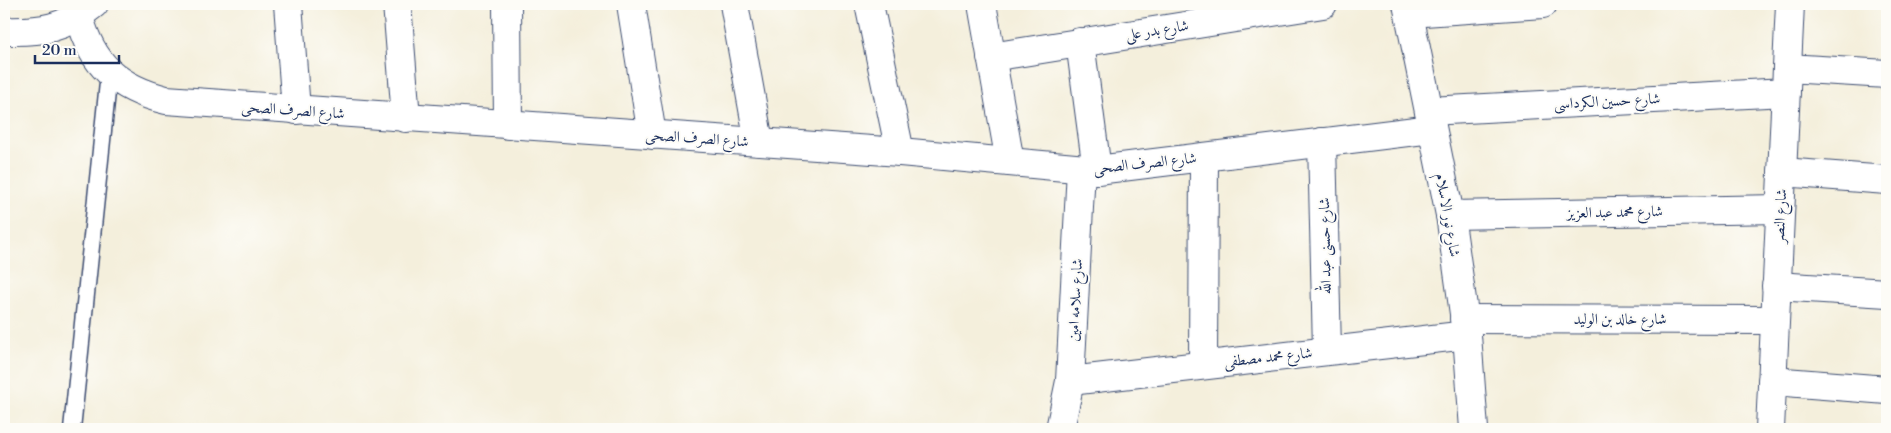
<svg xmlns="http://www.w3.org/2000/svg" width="1891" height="433" font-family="'Libre Bodoni',Amiri,serif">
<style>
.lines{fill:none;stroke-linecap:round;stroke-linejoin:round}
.service-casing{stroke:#3c4c71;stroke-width:19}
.minor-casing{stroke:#3c4c71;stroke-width:30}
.service{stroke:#fff;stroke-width:16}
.minor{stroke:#fff;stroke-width:28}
.labels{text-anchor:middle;stroke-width:4;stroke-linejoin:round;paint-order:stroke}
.street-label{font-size:15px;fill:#1b2f5e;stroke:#fdfcf7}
</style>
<rect width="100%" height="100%" fill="#fdfcf7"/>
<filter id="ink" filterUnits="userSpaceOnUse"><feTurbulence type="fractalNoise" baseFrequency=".02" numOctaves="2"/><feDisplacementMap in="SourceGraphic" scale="10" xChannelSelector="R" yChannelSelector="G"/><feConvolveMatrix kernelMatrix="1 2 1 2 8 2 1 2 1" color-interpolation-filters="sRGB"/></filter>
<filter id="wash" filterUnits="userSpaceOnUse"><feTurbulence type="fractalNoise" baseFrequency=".0096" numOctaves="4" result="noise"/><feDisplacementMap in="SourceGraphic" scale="20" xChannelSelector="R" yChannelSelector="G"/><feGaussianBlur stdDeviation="1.12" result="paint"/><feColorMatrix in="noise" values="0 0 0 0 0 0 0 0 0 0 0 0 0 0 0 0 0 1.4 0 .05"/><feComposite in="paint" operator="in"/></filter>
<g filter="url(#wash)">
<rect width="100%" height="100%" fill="#f4efdc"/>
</g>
<g filter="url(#ink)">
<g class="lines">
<defs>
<polyline id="service" points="72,429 109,73"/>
<g id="minor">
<polyline points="288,4 296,110"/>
<polyline points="397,4 406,118"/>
<polyline points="507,4 508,125"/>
<polyline points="631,4 652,135"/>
<polyline points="734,4 759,142"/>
<polyline points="869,4 900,152"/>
<polyline points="982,4 1010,162"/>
<polyline points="1407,4 1450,215 1467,335 1474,429"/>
<polyline points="1409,13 1543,4"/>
<path d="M 79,17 C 92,65 118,88 166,100 L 900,152 L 1097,170 L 1432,129"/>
<path d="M 4,31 C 42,32 64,29 94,4"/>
<polyline points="1080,42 1097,170"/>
<polyline points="991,57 1323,4"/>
<polyline points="1787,68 1887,74"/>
<polyline points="1429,111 1786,92"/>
<polyline points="1322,142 1327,350"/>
<polyline points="1782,172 1887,180"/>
<polyline points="1450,215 1780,209"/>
<polyline points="1776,286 1887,293"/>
<polyline points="1464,319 1775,320"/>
<polyline points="1203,364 1204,157"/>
<polyline points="1070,381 1467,335"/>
<polyline points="1772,381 1887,390"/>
<polyline points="1060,429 1070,381 1081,169"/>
<polyline points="1770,429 1790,4"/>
</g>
</defs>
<use href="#service" class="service-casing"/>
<use href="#minor" class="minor-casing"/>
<use href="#service" class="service"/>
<use href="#minor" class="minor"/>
</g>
</g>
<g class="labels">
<g class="street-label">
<text transform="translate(1157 30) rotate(-9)" y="5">شارع بدر على</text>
<text transform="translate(1607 101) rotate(-3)" y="5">شارع حسين الكرداسى</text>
<text transform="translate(293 110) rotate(4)" y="5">شارع الصرف الصحى</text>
<text transform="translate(697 138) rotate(4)" y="5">شارع الصرف الصحى</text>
<text transform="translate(1145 163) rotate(-6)" y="5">شارع الصرف الصحى</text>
<text transform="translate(1615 212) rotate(-1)" y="5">شارع محمد عبد العزيز</text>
<text transform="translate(1448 215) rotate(80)" y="5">شارع نور الاسلام</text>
<text transform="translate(1780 216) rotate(-87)" y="5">شارع النصر</text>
<text transform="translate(1325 246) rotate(-91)" y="5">شارع حسنى عبد الله</text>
<text transform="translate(1075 300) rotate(-87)" y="5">شارع سلامه امين</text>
<text x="1620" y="324">شارع خالد بن الوليد</text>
<text transform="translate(1268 357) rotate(-6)" y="5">شارع محمد مصطفى</text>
</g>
</g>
<rect width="1891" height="433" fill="none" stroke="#fdfcf7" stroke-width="20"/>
<path d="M35 55v8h84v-8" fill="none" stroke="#1b2f5e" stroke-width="2.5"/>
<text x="42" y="55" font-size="15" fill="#1b2f5e" stroke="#fdfcf7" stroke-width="4" paint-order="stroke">20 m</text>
</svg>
